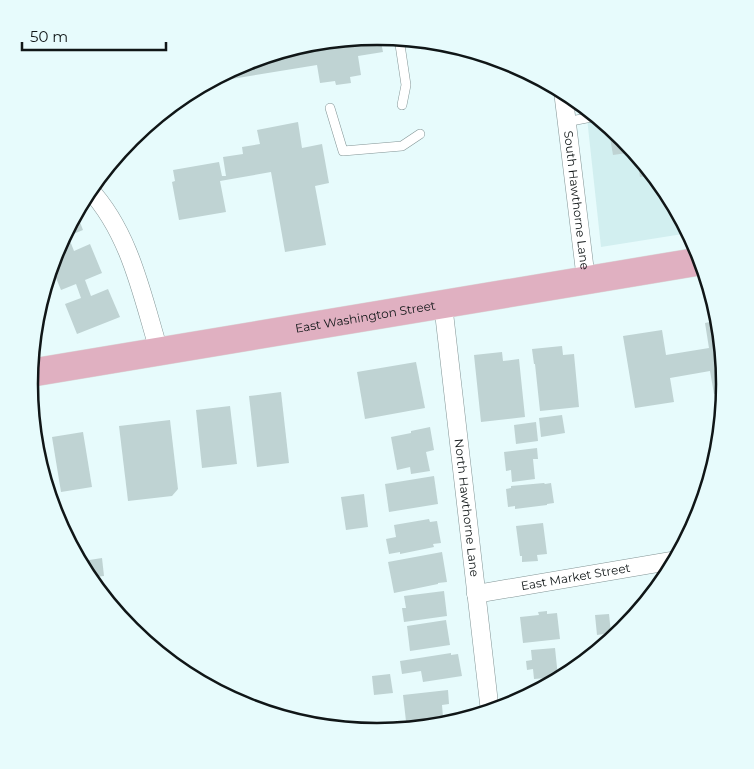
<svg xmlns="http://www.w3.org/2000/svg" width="754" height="769" font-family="Montserrat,sans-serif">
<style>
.built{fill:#d2eff0}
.building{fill:#bfd3d3}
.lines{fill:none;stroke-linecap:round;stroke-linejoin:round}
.lane-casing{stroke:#829495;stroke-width:10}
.street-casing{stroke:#829495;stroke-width:19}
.primary-casing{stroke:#d9dada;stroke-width:29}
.lane{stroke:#fff;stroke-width:9}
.street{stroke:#fff;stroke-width:18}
.primary{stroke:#e0b0c1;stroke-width:28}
.labels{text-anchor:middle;stroke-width:4;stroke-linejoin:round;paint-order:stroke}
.street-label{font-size:12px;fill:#101617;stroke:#e7fbfc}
.rim{fill:none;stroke:#101617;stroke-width:2.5}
</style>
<rect width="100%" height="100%" fill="#e7fbfc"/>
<polygon class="built" points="597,116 623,138 667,191 689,233 601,247 587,118"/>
<g class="building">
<polygon points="377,36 380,37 383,52 358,56 361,75 350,77 351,83 336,85 335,81 320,83 317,65 207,83 244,63 309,43"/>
<polygon points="298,122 302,148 322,144 329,183 315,186 326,245 285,252 271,172 220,181 226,212 179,220 172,182 175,181 173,170 219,162 222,176 226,176 223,157 243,154 242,147 260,144 257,130"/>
<polygon points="608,126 623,138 634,152 613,155"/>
<polygon points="636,153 653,175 640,177"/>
<polygon points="76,212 83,230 68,236 74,251 90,244 102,273 85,280 91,296 108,289 120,317 77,334 65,304 81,298 76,284 61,290 51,266 53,260 65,255 60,242"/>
<polygon points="719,320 725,385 725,392 714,394 710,371 670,378 674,402 635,408 623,336 662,330 666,355 709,348 705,323"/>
<polygon points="562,346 563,355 574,354 579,407 540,411 535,364 534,364 532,349"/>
<polygon points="502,352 503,361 519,359 525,417 481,422 474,355"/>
<polygon points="416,362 425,408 365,419 357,372"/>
<polygon points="281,392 289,463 257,467 249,396"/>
<polygon points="230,406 237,464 202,468 196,410"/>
<polygon points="562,415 565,433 541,437 539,418"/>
<polygon points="170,420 178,489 172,496 128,501 119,426"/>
<polygon points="32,422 37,422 46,469 41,470 35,452"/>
<polygon points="536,422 538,441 516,444 514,425"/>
<polygon points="430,427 434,450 426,452 430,471 411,474 410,467 397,470 391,437 411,433 411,431"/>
<polygon points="83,432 92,487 61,492 52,437"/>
<polygon points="537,448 538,459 533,459 535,479 512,482 511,470 506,471 504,452"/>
<polygon points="434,476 438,504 389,512 385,484"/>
<polygon points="544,483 545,484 551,483 554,503 547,504 547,505 515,509 515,506 508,507 506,489 511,488 511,486"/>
<polygon points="364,494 368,527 346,530 341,497"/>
<polygon points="429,519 430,522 437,521 441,543 433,544 434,547 400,554 400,552 389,554 386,539 396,537 394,525"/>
<polygon points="543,523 547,554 537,555 538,561 522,562 522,556 520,556 516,526"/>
<polygon points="442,552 447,582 438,583 438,584 394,593 388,562"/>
<polygon points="102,558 104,576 87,578 84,572 83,561"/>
<polygon points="444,591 447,616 404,622 402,608 406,608 404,596"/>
<polygon points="547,611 547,614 557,613 560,639 523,643 520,617 539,615 538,612"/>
<polygon points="609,614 611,633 597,635 595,615"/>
<polygon points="446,620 450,645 410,651 407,626"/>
<polygon points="555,648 558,677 534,679 533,669 527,670 526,661 532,660 531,650"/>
<polygon points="451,653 451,655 458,654 462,676 423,682 421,671 402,674 400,661"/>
<polygon points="390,674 393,693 374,695 372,676"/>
<polygon points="448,690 449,704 442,705 443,717 451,716 451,724 445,726 407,730 403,695"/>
</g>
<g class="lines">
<defs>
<g id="lane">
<polyline points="399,38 406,85 402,105"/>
<polyline points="330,108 343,151 402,146 420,134"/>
<polyline points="566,122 597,116"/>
</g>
<g id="street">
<path id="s1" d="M 563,91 L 586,280"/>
<path d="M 89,189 C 130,233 142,295 159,351"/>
<path id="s2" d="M 443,304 L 490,712"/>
<path id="s3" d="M 476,594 L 676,560"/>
</g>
<g id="primary">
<path id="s4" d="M 30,373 L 702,261"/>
</g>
</defs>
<use href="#lane" class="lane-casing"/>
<use href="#street" class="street-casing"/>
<use href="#primary" class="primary-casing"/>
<use href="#lane" class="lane"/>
<use href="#street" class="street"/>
<use href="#primary" class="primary"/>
</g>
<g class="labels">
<g class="street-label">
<text dy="4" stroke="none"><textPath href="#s1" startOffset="110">South Hawthorne Lane</textPath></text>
<text dy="4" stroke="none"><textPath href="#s4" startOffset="340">East Washington Street</textPath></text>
<text dy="4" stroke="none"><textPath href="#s2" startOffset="205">North Hawthorne Lane</textPath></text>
<text dy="4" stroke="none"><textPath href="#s3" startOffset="101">East Market Street</textPath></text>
</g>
</g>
<path d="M0 0H754V769H0ZM38 384a339 339 0 1 1 678 0a339 339 0 1 1-678 0Z" fill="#e7fbfc" fill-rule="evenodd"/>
<path class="rim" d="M38 384a339 339 0 1 1 678 0a339 339 0 1 1-678 0Z"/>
<path d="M22 42v8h144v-8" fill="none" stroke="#101617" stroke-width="2.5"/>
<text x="30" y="42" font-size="15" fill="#101617" stroke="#e7fbfc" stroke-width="4" paint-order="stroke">50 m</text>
</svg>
